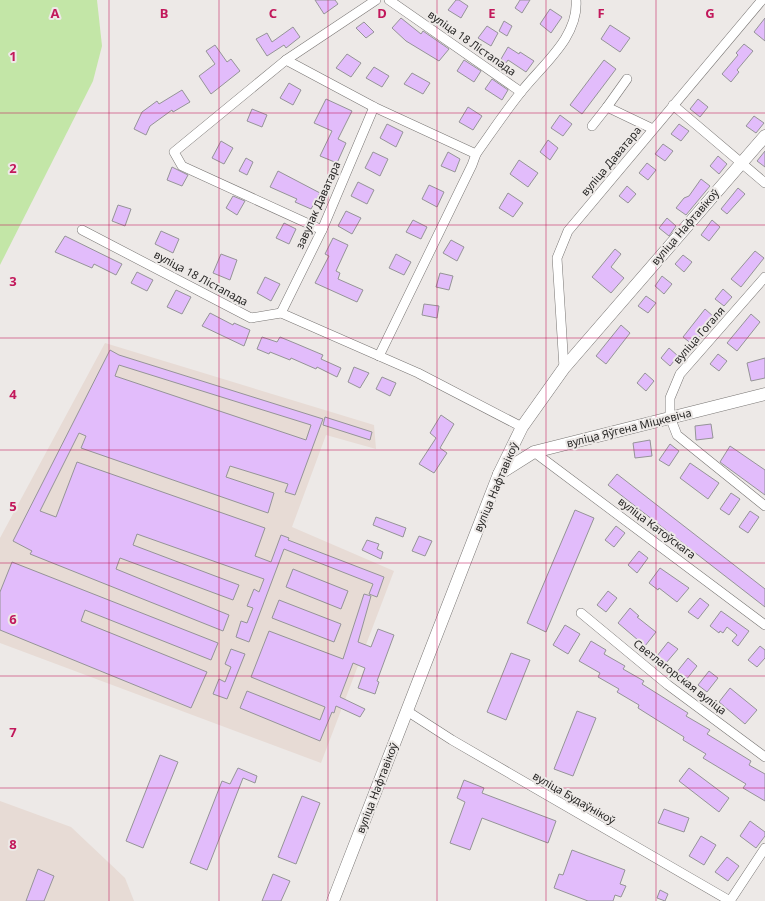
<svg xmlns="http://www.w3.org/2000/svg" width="765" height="901" font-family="'Noto Sans',sans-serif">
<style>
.built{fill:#e7dbd5}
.green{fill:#c3e6a7}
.building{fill:#e2bcfb;stroke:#959497;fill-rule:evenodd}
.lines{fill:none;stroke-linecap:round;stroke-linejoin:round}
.street-casing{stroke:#787573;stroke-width:10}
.secondary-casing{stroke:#787573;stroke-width:13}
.street{stroke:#fff;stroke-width:9}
.secondary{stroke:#fff;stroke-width:12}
.grid{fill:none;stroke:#c2185b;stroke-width:1;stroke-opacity:0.55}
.labels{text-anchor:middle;stroke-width:4;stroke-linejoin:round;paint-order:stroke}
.street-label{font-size:11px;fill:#272625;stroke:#ede9e7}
.grid-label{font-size:13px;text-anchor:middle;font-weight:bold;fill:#c2185b;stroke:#ede9e7;stroke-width:4;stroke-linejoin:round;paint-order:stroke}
</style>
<rect width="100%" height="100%" fill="#ede9e7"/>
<g class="built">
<polygon points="105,343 374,425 376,449 326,435 292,527 394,571 321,763 0,643 0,538"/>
<polygon points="0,801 71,827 125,878 134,901 0,901"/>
</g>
<polygon class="green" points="0,0 97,0 102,46 93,81 0,265"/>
<g class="building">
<polygon points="315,0 335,0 338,4 324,14"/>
<polygon points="456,0 459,0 468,6 461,18 448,10"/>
<polygon points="520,0 530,0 522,13 515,8"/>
<polygon points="550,9 562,17 551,33 540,24"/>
<polygon points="401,18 421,34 423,31 449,49 439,61 406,41 392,28"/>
<polygon points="765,18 765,41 754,32"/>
<polygon points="504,21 512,26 507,36 499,31"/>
<polygon points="364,22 374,32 366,38 356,28"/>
<polygon points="610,25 630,38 620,52 601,39"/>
<polygon points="487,26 498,33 491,46 478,38"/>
<polygon points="293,27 300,37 286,48 284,45 267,56 256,39 267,33 272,42"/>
<polygon points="744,44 753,51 737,70 739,72 731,82 722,74 738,55 736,53"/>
<polygon points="215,45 227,62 231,59 240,71 211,94 199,76 215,64 206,51"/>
<polygon points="508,47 519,54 520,52 534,61 526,72 508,60 506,63 501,59"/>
<polygon points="347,54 361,63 351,77 336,68"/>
<polygon points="464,60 481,71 474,82 457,71"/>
<polygon points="604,60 616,69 582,114 570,105"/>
<polygon points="374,67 389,76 382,87 366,78"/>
<polygon points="412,73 430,83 423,94 404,84"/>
<polygon points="492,79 508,90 502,100 485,89"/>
<polygon points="289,83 301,90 293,105 280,98"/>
<polygon points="182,90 190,102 173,112 172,110 150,126 146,135 134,129 142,112 157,101 159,104"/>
<polygon points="326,99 352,111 338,139 346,143 337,163 320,156 332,131 314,123"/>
<polygon points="698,99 708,107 700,117 690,109"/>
<polygon points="468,107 482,116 473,130 459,122"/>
<polygon points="252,109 267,115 262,127 247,121"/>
<polygon points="560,115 572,124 563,136 551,128"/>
<polygon points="754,116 764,123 756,133 746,126"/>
<polygon points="387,124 403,132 396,147 380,138"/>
<polygon points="679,124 689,131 681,141 671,134"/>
<polygon points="548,140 558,148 550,160 540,152"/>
<polygon points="221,141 233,148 224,164 212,158"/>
<polygon points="663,144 673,151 665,161 655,154"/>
<polygon points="765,151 765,167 757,161"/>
<polygon points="373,152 388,159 380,176 365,168"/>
<polygon points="448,152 460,159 455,172 441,166"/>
<polygon points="718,156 727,164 719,174 710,166"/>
<polygon points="246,158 253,162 247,175 239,171"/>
<polygon points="519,160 538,173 528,187 510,174"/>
<polygon points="647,163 656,170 648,180 639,173"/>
<polygon points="172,167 188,175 182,186 167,180"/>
<polygon points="278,171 320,193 311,209 295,202 297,199 270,187"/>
<polygon points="701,179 710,186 686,215 676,208 684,198 689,196"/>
<polygon points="358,182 374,190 367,204 351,196"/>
<polygon points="429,185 444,192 437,207 422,199"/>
<polygon points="627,186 636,194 628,203 619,196"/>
<polygon points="738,188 745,194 727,214 721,209"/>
<polygon points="508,193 523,203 513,217 499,208"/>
<polygon points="233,196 245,201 237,215 226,208"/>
<polygon points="118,205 131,209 125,226 112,221"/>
<polygon points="346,211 361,218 352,234 338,226"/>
<polygon points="667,218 676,226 669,236 659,228"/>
<polygon points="413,220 427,227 421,239 406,232"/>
<polygon points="712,220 720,227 709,241 701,235"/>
<polygon points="284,223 296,229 289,244 276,238"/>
<polygon points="161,231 179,239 173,253 155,244"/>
<polygon points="65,236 122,264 116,275 94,264 92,268 55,252"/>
<polygon points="333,238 348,245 336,271 340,273 338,279 363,290 357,302 315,283 329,256 325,254"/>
<polygon points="451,240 464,247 457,261 443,253"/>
<polygon points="615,249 621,254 611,267 624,278 611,293 592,277"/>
<polygon points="755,251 764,258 741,287 731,279"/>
<polygon points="221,254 237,260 230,280 213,273"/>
<polygon points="396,254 411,262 404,275 389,268"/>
<polygon points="683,255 692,262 684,272 675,264"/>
<polygon points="137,272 153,280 147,291 131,283"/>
<polygon points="440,273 453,276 449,290 436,287"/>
<polygon points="662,276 672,284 664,294 655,286"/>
<polygon points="265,277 280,284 271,301 257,293"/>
<polygon points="723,289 732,297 724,306 715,299"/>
<polygon points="176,290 191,297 182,314 167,307"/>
<polygon points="646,296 656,303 648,313 638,306"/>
<polygon points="424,304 439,306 437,318 422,315"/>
<polygon points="705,309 714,317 693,345 683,337"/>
<polygon points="210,313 233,325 234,323 250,330 244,346 202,326"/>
<polygon points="751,314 760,322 737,351 727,343"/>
<polygon points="621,325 630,333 606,364 596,356"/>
<polygon points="262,337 277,342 280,337 297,344 323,355 321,359 341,368 337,377 317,367 316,369 291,358 290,360 270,352 269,354 257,349"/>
<polygon points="669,348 678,356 670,366 661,358"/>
<path d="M 110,350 L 119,355 L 323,419 L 295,495 L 285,492 L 288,484 L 230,466 L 226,477 L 274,493 L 268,513 L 81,448 L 86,436 L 79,433 L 40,511 L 56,517 L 77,462 L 265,528 L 255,556 L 271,562 L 281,535 L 289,538 L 288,540 L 384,577 L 377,597 L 369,594 L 373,584 L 284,549 L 249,642 L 236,637 L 241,621 L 247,623 L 253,608 L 247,606 L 254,589 L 259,592 L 264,579 L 137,534 L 133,545 L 239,585 L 233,600 L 120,558 L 116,569 L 229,615 L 223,631 L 30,554 L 32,551 L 13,541 ZM 119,365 L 311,425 L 306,440 L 115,376 Z"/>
<polygon points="718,354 727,361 719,371 710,364"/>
<polygon points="765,358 765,378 751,381 747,363"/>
<polygon points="354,367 369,373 360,388 348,382"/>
<polygon points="645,373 654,381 646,391 637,383"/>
<polygon points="382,377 396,383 390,396 376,389"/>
<polygon points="441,415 454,424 440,448 447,453 434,473 419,464 436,438 430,433"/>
<polygon points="325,417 372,432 370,440 323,425"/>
<polygon points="711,424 713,438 696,440 695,426"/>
<polygon points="650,440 652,456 635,458 633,443"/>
<polygon points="670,444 679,451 669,466 659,460"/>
<polygon points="730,446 765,470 765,495 720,462"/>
<polygon points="690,463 719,483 708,499 680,478"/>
<polygon points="617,474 765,589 765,607 608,485"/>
<polygon points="731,493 740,499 729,515 720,509"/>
<polygon points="575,510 594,518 546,632 527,623"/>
<polygon points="750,511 759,517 748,533 739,527"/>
<polygon points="376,517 406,528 403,537 373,525"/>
<polygon points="616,526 625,533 614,547 605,540"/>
<polygon points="419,536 432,541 425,556 412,551"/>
<polygon points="367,540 379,544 377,549 383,552 381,559 362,550"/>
<polygon points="639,551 648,558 637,573 628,565"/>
<polygon points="12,562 218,643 211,660 85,610 81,621 207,672 191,708 0,630 0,592"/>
<polygon points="660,568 689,588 677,602 659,588 658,590 649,583"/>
<polygon points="293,569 348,591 341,609 286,587"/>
<polygon points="608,591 617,598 606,612 597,605"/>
<polygon points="364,594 371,596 358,642 371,647 378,629 394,635 377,681 379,682 375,694 358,688 365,668 353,663 340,697 365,709 360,717 336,706 334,713 332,712 320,741 240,708 247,691 320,720 325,707 251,677 269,631 343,659"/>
<polygon points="700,598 709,605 698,619 688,612"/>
<polygon points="279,600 341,624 334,642 272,618"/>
<polygon points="630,608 639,616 637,617 656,632 645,646 618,623"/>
<polygon points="721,611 749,631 738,646 732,641 737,635 727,627 723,633 720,631 719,633 710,626"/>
<polygon points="565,625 580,634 568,654 553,645"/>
<polygon points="591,641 606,650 604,654 625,666 623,669 644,681 642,684 688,713 686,716 710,730 707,734 751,761 749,765 765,774 765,801 743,788 746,784 703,758 706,754 683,740 684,737 638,708 639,705 617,692 619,689 598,677 600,673 579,661"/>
<polygon points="668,642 678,649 666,663 657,656"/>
<polygon points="760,646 765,650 765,658 757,667 748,660"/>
<polygon points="231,649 245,654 227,699 213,694 219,679 225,682 231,667 225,664"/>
<polygon points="511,653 530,660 506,720 487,712"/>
<polygon points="688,658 697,666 686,680 676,673"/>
<polygon points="709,671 718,678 707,692 698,685"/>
<polygon points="730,688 757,710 745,724 719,702"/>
<polygon points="577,711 596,718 573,776 554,769"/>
<polygon points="160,755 178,762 143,848 126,841"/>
<polygon points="238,768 257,776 255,783 243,778 207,870 190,863 222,781 230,784"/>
<polygon points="689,768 729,798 719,812 679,781"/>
<polygon points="464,780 484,788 482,793 556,821 548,843 482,818 470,850 450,843 465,802 457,798"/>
<polygon points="302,796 320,803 296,864 278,857"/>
<polygon points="664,809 689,818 684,832 658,823"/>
<polygon points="750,821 765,832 765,836 756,848 740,836"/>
<polygon points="701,836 716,845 704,865 689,856"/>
<polygon points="572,850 625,870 620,884 626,886 621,897 615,895 613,901 588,901 554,888 559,874 563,875"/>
<polygon points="727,857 739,866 728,881 715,872"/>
<polygon points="38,869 54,876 44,901 26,901"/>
<polygon points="273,874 290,881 281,901 262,901"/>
<polygon points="660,890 668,894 665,901 657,898"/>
</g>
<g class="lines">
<defs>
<g id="street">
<polyline points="389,0 521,92"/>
<polyline points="286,60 376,0"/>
<polyline points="673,105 765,183"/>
<polyline points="607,107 627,79"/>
<polyline points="592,126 607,107 653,129"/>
<polyline points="82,230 251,318 281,313 418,373 522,427"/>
<polyline points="322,230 182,166 174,152 286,60 374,107 476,154"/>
<polyline points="765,277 680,374 670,398 670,417 677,435 765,506"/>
<polyline points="281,313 322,230 374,107"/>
<path d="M 379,356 L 472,165 L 476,154 C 491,133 505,112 521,92 C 542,65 579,37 576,0"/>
<polyline points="564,368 557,258 568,231 762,0"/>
<polyline points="534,452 765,625"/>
<polyline points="581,613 668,685 765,757"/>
<polyline points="407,711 452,740 730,901"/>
<polyline points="730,901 765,848"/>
</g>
<g id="secondary">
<polyline points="499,474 534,452 765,394"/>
<polyline points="333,901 499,474 522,427 564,368 765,136"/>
</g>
</defs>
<use href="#street" class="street-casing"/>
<use href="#secondary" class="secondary-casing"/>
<use href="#street" class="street"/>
<use href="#secondary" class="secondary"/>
</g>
<path class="grid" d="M 109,0 L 109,901M 219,0 L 219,901M 328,0 L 328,901M 437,0 L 437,901M 546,0 L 546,901M 656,0 L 656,901M 0,113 L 765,113M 0,225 L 765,225M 0,338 L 765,338M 0,450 L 765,450M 0,563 L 765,563M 0,676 L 765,676M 0,788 L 765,788"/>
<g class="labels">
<g class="street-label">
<text transform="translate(472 43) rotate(35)" y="4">вуліца 18 Лістапада</text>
<text transform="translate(611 161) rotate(-50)" y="4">вуліца Даватара</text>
<text transform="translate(318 205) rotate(-66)" y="4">завулак Даватара</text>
<text transform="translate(685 227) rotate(-49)" y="4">вуліца Нафтавікоў</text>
<text transform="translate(201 278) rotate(28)" y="4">вуліца 18 Лістапада</text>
<text transform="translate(699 335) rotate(-49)" y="4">вуліца Гогаля</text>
<text transform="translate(629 428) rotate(-14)" y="4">вуліца Яўгена Міцкевіча</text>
<text transform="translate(496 487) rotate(-67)" y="4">вуліца Нафтавікоў</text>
<text transform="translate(657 528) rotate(37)" y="4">вуліца Катоўскага</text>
<text transform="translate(680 677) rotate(38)" y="4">Светлагорская вуліца</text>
<text transform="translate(377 788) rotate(-69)" y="4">вуліца Нафтавікоў</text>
<text transform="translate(574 798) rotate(30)" y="4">вуліца Будаўнікоў</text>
</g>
</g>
<g class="grid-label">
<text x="55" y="18">A</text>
<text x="164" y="18">B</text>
<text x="273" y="18">C</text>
<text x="382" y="18">D</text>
<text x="492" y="18">E</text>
<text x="601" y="18">F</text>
<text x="710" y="18">G</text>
<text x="13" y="61">1</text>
<text x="13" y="173">2</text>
<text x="13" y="286">3</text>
<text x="13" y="399">4</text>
<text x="13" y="511">5</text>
<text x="13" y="624">6</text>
<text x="13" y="737">7</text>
<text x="13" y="849">8</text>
</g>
</svg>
